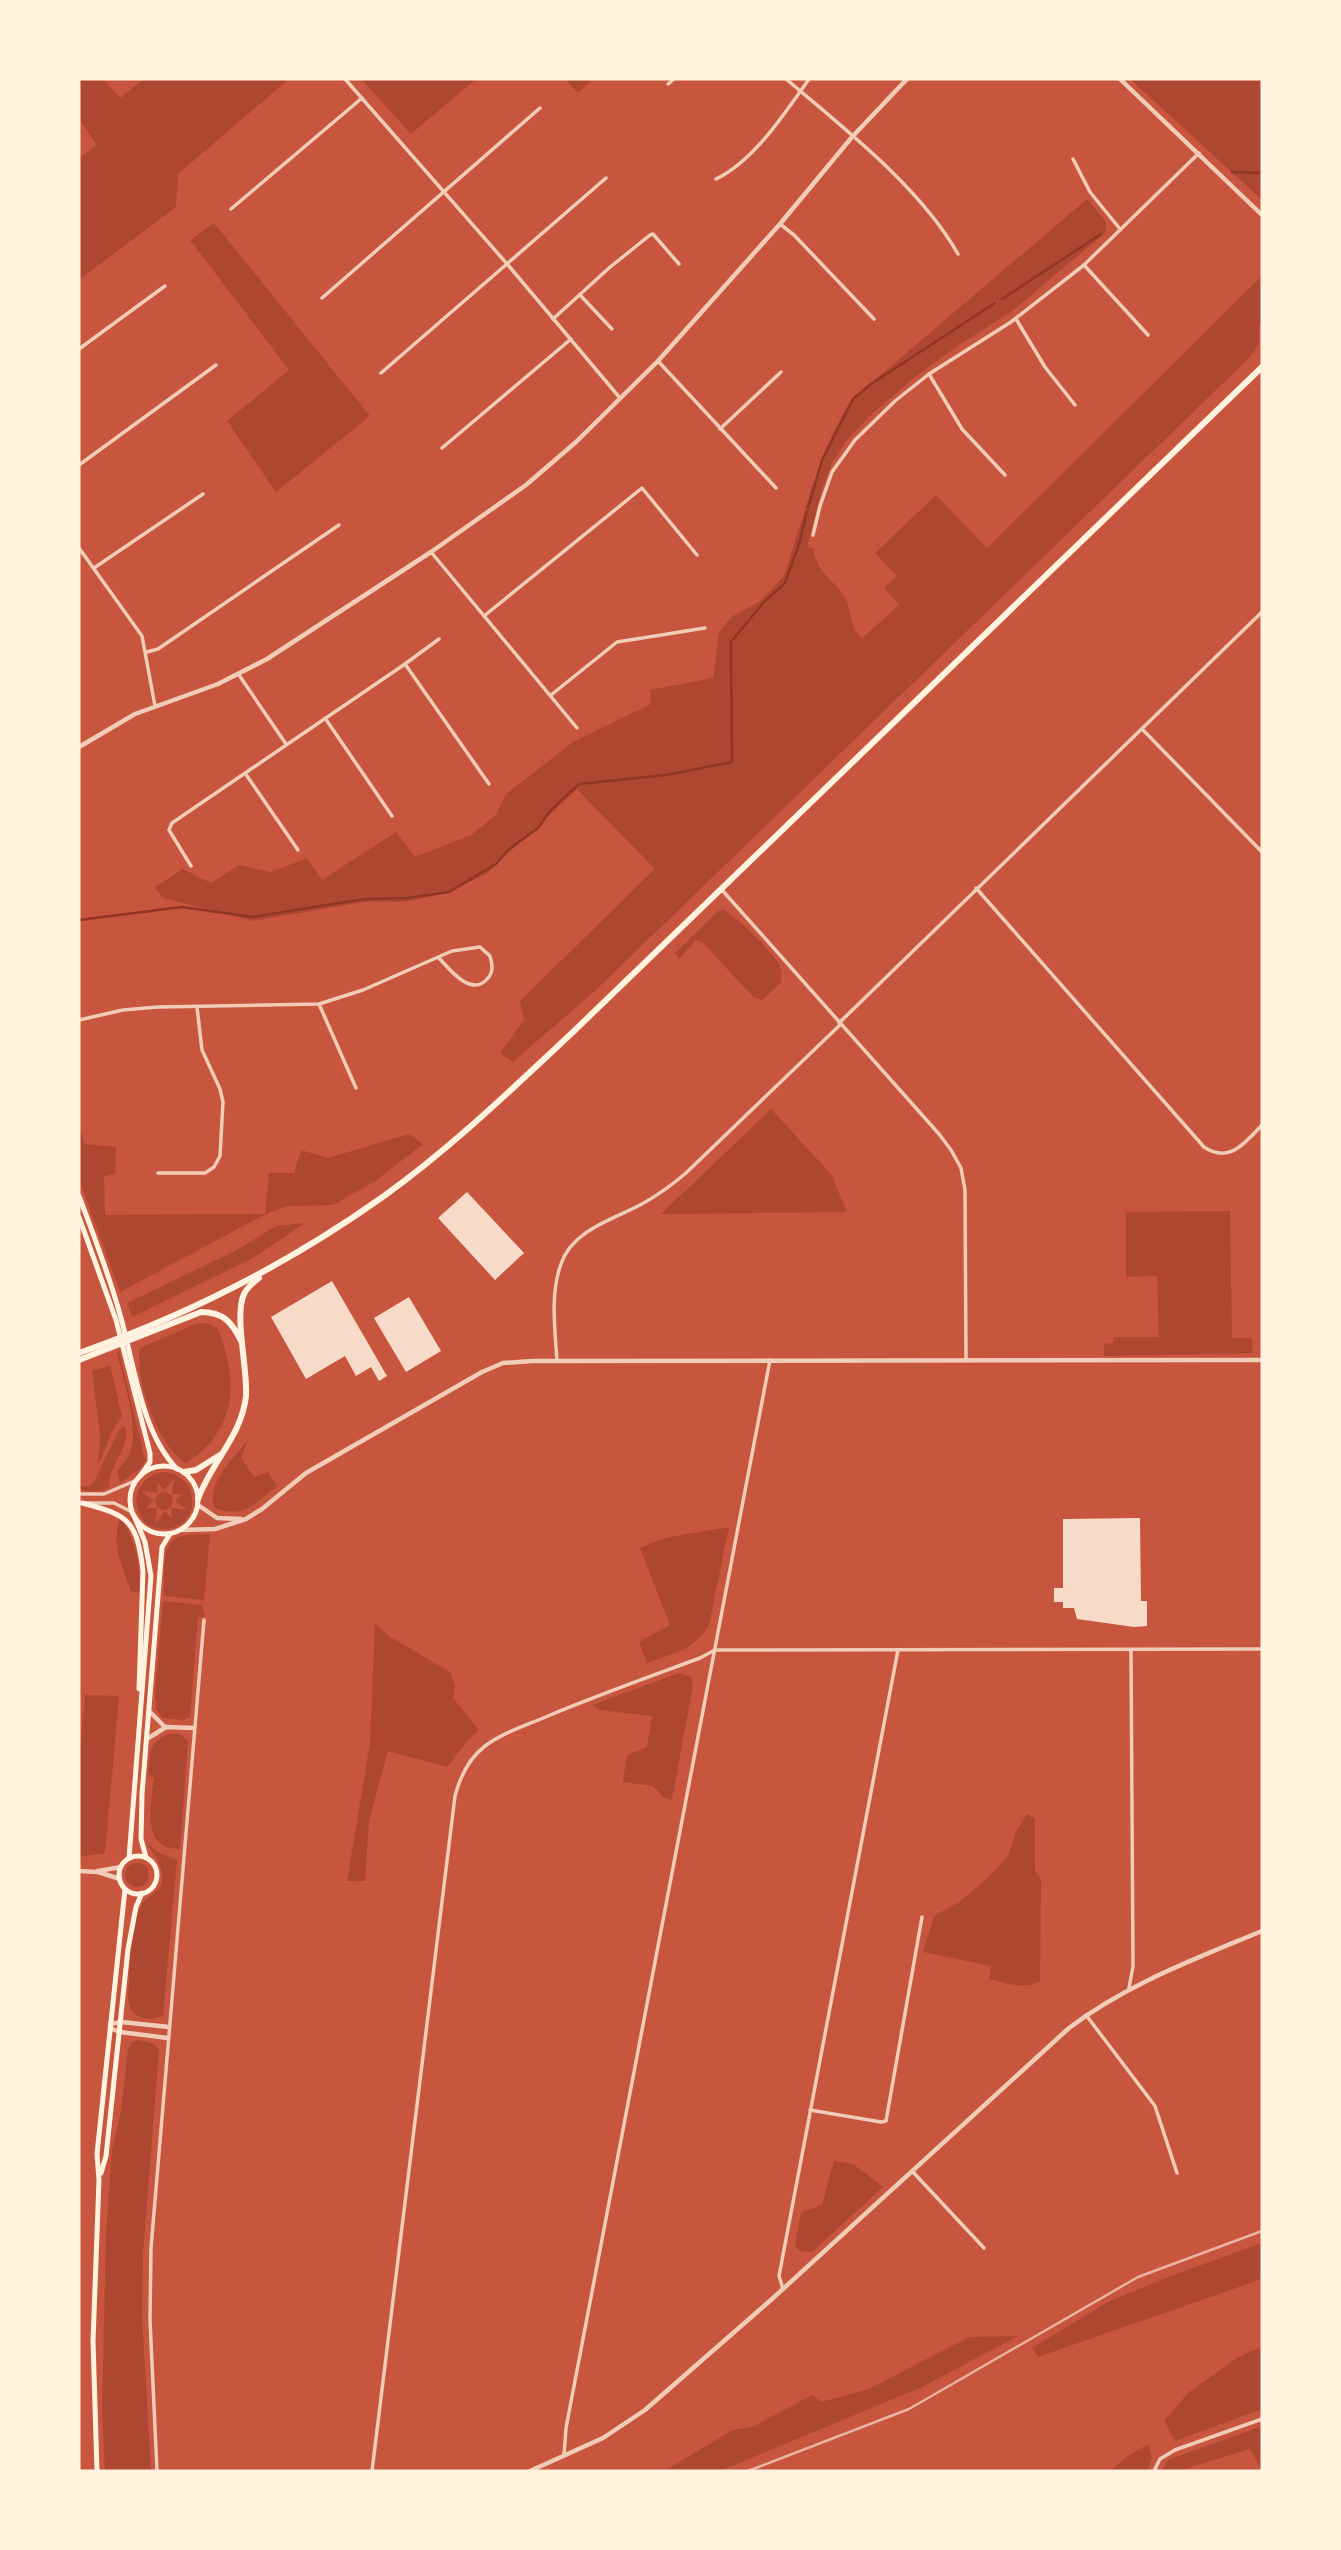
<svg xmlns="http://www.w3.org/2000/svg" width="1341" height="2550" font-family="Lato,sans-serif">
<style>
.green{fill:#ae4732;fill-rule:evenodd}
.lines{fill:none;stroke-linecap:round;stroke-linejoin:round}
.stream{stroke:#8f3625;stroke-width:2.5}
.building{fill:#f7dbc8}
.minor{stroke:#f1ccb7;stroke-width:3.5}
.tertiary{stroke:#f1ccb7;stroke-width:4.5}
.secondary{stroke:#fff3e0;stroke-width:5}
.trunk{stroke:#fff3e0;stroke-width:6}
.rail{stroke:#e9b49f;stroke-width:2.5}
</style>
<rect width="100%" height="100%" fill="#c8553d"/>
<g class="green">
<polygon points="79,79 103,79 120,98 144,79 289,79 178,174 176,207 79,280 79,158 97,145 79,119"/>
<polygon points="361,79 476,79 411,134"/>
<polygon points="565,79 593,79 578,93"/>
<polygon points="1130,79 1262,79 1262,200"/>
<path d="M 1087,199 L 1106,222 L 1106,231 L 1098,239 L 1011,312 L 959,345 L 915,377 L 873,413 L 848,439 L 832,463 L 822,489 L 807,547 L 814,549 C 815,574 839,582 847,602 C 853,618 849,625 862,638 L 899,605 L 884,588 L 897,576 L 875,553 L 936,495 L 987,548 L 1262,276 L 1262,322 L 1259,326 L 1259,343 L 1250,357 L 597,989 L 513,1062 L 500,1053 L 524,1020 L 520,1001 L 655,869 L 577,789 L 486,874 L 447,893 L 403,902 L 364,902 L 253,921 L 163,898 L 155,887 L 183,869 L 211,883 L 239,865 L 271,872 L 307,858 L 322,880 L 396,832 L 415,857 L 471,835 L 496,815 L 506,794 L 573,742 L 651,704 L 650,690 L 713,678 L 719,633 L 731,617 L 759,602 L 784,576 L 813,484 L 832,435 L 845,410 L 856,396 Z"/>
<polygon points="214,223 370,416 276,492 227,421 289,370 190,240"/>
<path d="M 724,910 C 736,916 775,954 780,966 C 782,971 781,978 781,983 L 762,1000 L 753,997 L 703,943 L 696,940 L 679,959 L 675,953 L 718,911 Z"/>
<polygon points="771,1109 831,1174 847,1212 661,1214"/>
<polygon points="79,1126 85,1144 116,1147 115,1174 104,1176 105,1215 265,1214 269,1173 294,1173 301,1150 328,1158 409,1134 423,1144 374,1182 333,1205 287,1206 266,1214 120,1292 79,1179"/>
<polygon points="1230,1211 1232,1338 1252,1338 1253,1353 1104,1356 1104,1343 1112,1344 1114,1337 1159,1337 1157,1276 1126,1277 1126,1212"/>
<polygon points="305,1223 253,1258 132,1317 127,1303 237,1250 276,1226"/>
<path d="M 206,1323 L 218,1329 C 239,1382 237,1430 186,1463 C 158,1448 134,1378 140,1348 L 196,1324 Z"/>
<path d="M 119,1351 L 145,1460 L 142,1467 L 120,1483 L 117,1472 C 121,1466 127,1460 130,1453 C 140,1428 123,1379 117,1353 Z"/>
<path d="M 110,1365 L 122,1417 C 110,1430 107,1449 98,1464 L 100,1434 L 92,1371 Z"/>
<path d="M 124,1426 C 134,1444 109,1462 109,1487 C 100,1493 91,1493 80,1489 L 79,1486 L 88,1487 L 94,1482 L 119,1430 Z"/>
<path d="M 248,1440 L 241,1458 L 254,1477 L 268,1472 L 277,1486 C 256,1503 244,1519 215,1508 C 204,1485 235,1457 248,1440 Z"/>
<path d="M 162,1472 C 200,1473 203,1525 167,1529 C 131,1532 124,1480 162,1472 ZM 174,1478 L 172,1494 L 182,1494 L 175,1501 L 187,1510 L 171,1508 L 172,1519 L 165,1511 L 155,1524 L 157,1508 L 146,1508 L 154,1501 L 141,1491 L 158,1493 L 157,1483 L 165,1490 Z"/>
<circle cx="164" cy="1501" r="9"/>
<path d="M 120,1517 C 136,1541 141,1564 139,1593 L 131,1591 C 122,1567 111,1543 120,1517 Z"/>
<path d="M 729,1527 L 709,1625 C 696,1649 672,1654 647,1663 L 639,1642 L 670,1625 L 640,1548 L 664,1538 Z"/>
<path d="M 210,1534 L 204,1600 L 164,1596 C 165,1577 159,1542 181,1536 C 190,1534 201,1535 210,1534 Z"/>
<polygon points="163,1601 202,1605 205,1617 198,1617 190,1717 183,1720 162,1718 156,1709 155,1693"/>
<polygon points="375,1623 389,1636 450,1672 455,1686 453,1698 479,1730 468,1740 447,1767 388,1751 369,1820 365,1881 347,1881 370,1743"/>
<polygon points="679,1673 691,1677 693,1685 672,1800 663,1797 653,1786 623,1782 627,1755 647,1747 652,1716 599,1710 592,1705"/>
<polygon points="85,1695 119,1696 105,1853 79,1857 79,1759"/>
<path d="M 168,1734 L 180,1734 L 188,1741 L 180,1849 C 175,1849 168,1848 164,1846 C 143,1835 152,1797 154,1778 L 148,1774 C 150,1756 149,1741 168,1734 Z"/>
<path d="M 1027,1814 L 1035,1819 L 1035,1870 L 1041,1880 L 1040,1981 C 1025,1990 1005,1983 989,1979 L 991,1966 L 923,1952 L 934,1916 L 959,1902 L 988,1878 L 1008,1856 L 1016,1832 Z"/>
<path d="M 148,1844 L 157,1852 L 177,1860 L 163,2016 C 146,2022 131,2018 128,2000 C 130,1973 129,1932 140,1908 C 146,1894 161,1895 162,1879 C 164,1866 153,1855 148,1844 Z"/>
<circle cx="137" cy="1875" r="12"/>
<polygon points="138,2040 154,2044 159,2050 143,2254 142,2317 151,2471 105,2471 102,2411 106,2233 112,2150 121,2111 128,2050 132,2042"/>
<polygon points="834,2161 853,2164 883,2187 812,2252 799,2251 795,2246 801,2212 822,2205"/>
<polygon points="1262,2243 1262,2279 1038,2357 1032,2348 1108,2302 1168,2277"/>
<polygon points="1018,2336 922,2387 720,2471 664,2471 733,2430 752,2427 812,2395 821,2402 869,2389 969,2337"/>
<polygon points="1262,2346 1262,2409 1175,2441 1164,2421 1188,2393 1237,2358"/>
<polygon points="1262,2426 1262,2471 1250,2449 1178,2471 1162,2471 1168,2460"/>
<polygon points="1148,2444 1152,2458 1147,2471 1110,2471 1125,2458"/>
</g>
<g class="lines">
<g class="stream">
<polyline points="1232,172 1262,173"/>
<polyline points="1002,299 1101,234"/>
<polyline points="808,508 822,460 853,399 871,384 995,303"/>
<polyline points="79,920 182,907 253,917 364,899 407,898 449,892 496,864 508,850 538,828 550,811 579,784 666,775 732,762 731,642 763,603 785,583 799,544 807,512"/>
</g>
</g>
<g class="building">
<polygon points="467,1192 524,1253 495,1280 438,1218"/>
<polygon points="332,1281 387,1376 379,1381 371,1367 356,1376 345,1356 306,1379 271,1317"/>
<polygon points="409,1297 441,1351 406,1372 374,1318"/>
<polygon points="1140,1518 1141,1601 1147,1601 1147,1626 1134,1627 1077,1619 1074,1608 1063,1608 1063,1602 1054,1602 1054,1588 1063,1588 1063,1519"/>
</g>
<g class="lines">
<g class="minor">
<polyline points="345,79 508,265 620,398"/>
<path d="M 786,79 C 844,128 921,188 958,254"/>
<polyline points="668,84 674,79"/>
<polyline points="1073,159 1090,192 1120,229"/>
<path d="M 716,179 C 754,161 785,113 809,79"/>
<polyline points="231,209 362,98"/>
<polyline points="780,224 794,235 874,319"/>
<polyline points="1084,265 1148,335"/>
<polyline points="580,295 612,329"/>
<polyline points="322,298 540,108"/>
<polyline points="553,319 609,268 650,235 653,234 679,264"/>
<polyline points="1016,319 1045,367 1075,405"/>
<polyline points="79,349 165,286"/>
<polyline points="658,361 776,488"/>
<polyline points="381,373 606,178"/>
<polyline points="929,374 962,429 1005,475"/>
<polyline points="720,429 781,372"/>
<polyline points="442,448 571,339"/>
<polyline points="79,465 216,365"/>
<polyline points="813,535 820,506 832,472 855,440 895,401 929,374 1011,322 1084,265 1199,153"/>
<polyline points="79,548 142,636 155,706"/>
<polyline points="431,552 577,728"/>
<polyline points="94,568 203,494"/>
<polyline points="484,616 642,488 697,555"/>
<polyline points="147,652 158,649 339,525"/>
<polyline points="405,664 489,784"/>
<polyline points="239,675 286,744"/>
<polyline points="551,695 617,642 705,628"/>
<polyline points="325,718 392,816"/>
<polyline points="1143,730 1262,852"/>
<polyline points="245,773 298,850"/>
<polyline points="191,866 169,830 172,823 405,664 439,639"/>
<path d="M 976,888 L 1204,1147 C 1229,1164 1245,1143 1262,1125"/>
<polyline points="722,890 939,1134 951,1150 961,1168 965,1190 966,1360"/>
<polyline points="319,1004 356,1088"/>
<path d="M 79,1020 L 123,1010 L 158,1007 L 319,1004 L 363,990 L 452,951 L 480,947 L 490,956 C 492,964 494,971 488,978 C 472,998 450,970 439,958"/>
<polyline points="839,1023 1262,612"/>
<polyline points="158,1173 205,1173 214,1167 220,1156 223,1102 220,1089 202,1050 197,1007"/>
<path d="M 557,1361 C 555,1329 550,1294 561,1264 C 572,1230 614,1219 642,1204 C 658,1195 672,1185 686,1173 L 841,1024"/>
<polyline points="79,1494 104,1494 137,1480"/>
<polyline points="79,1503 114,1503 132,1512"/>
<polyline points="1129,1988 1133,1966 1131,1650"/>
<polyline points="1086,2015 1155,2106 1177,2173"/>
<polyline points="810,2110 881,2122 886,2121 922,1917"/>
<polyline points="912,2171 984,2248"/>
<polyline points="783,2289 779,2276 898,1650"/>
<polyline points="564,2455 566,2428 770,1360"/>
<polyline points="157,2471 150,2320 151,2248 204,1620"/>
<path d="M 372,2471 L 455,1796 C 460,1777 468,1759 485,1746 C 504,1732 527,1725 548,1716 C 598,1695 649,1677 700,1658 L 715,1650 L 1262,1649"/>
<polyline points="1154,2471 1160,2459 1175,2450 1262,2419"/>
</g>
<g class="tertiary">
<polyline points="1120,79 1262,215"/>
<polyline points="79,747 135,714 218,684 267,659 431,552 526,485 576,442 658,361 780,224 852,137 907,79"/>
<polyline points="198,1505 217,1518 241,1519"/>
<polyline points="181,1530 215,1529 246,1519 262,1509 306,1473 482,1372 503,1363 532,1361 1262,1360"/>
<polyline points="149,1711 165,1727"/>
<polyline points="147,1739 166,1727 194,1728"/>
<polyline points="79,1871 98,1872 120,1879"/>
<polyline points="98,1871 121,1867"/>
<polyline points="110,2024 121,2022 169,2027"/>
<polyline points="110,2028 120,2032 168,2038"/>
<path d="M 530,2471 L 603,2438 L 645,2410 L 772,2299 L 1069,2028 C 1127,1984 1195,1959 1262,1931"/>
</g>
<g class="secondary">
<path d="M 79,1196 C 94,1236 110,1277 121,1318 C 135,1368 141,1431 177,1469"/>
<polyline points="79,1217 116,1320 150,1453 150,1462 141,1475"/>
<circle cx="164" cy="1500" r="34"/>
<path d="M 82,1503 C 129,1515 137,1521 143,1571 L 139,1689"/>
<circle cx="138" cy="1875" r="19"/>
<polyline points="146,1857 141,1839 142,1794 162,1547 170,1534"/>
<polyline points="129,1858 151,1576 145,1542 135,1518"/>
<polyline points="101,2173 106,2156 128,1949 136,1907 142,1893"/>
<polyline points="97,2471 93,2341 99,2180 97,2154 125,1889"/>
</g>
<g class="trunk">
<path d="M 79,1353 C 188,1315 290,1263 384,1196 C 452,1147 512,1089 573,1032 L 1262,367"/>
<path d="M 79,1360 L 201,1312 C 223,1312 232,1322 241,1341"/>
<polyline points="184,1472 196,1470 220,1455"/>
<path d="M 198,1499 C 211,1463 242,1435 246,1396 C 248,1370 234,1316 244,1294 C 247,1287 254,1282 259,1278"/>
</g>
<polyline class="rail" points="748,2471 909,2409 1138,2277 1262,2231"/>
</g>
<rect width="1341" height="2550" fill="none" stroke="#fff3e0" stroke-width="161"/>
</svg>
